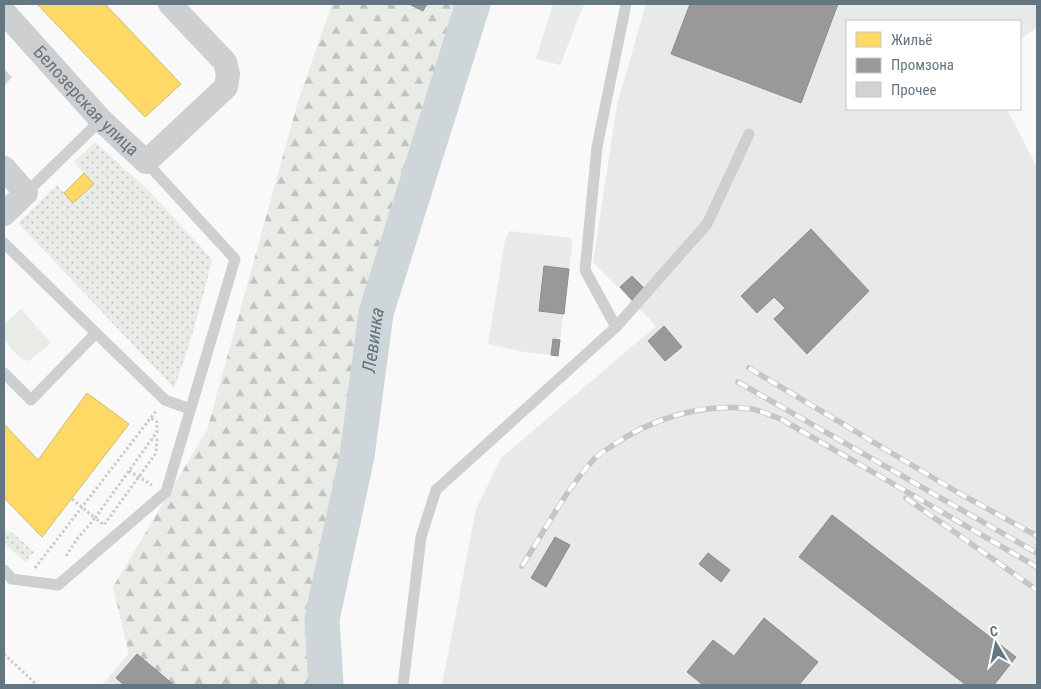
<svg xmlns="http://www.w3.org/2000/svg" width="1041" height="689" font-family="'Roboto Condensed',sans-serif">
<style>
.built{fill:#e8e9e9}
.grass{fill:url(#grass-dots)}
.forest{fill:url(#forest-firs)}
.park{fill:#e8ebe6}
.homes{fill:#ffd966;stroke:#d1bb6f}
.industry{fill:#999;stroke:#898e92}
.lines{fill:none;stroke-linecap:round;stroke-linejoin:round}
.river{stroke:#ced6d9;stroke-width:35}
.building{fill:#d0d2d3;stroke:#e8e8e8}
.path{stroke:#cbcccd;stroke-width:3;stroke-dasharray:2.5 2.5;stroke-linecap:butt}
.service{stroke:#cecfd0;stroke-width:11}
.minor{stroke:#cecfd0;stroke-width:24}
.rail-casing{stroke:#c3c5c6;stroke-width:5.5}
.rail{stroke:#fff;stroke-width:4;stroke-dasharray:11;stroke-linecap:butt}
.labels{text-anchor:middle;stroke-width:5;stroke-linejoin:round;paint-order:stroke}
.street-label{font-size:18px;fill:#657683;stroke:#fff}
.water-label{font-size:19px;font-style:italic;fill:#60757c;stroke:#fff}
</style>
<defs>
<pattern id="grass-dots" width="8" height="8" patternUnits="userSpaceOnUse" patternTransform="scale(1.25)"><rect width="8" height="8" fill="#e8ebe6"/><path d="M2 2h.1M6 6h.1" fill="none" stroke="#c0c3c0" stroke-width="1.8" stroke-linecap="round"/></pattern>
<pattern id="forest-firs" width="22" height="20" patternUnits="userSpaceOnUse" patternTransform="scale(1.25)"><rect width="22" height="20" fill="#e8ebe6"/><path d="M5 1l3.5 6h-7zM16 11l3.5 6h-7z" fill="#c0c3c0"/></pattern>
</defs>
<rect width="100%" height="100%" fill="#f9f9f9"/>
<g class="built">
<polygon points="553,4 584,4 560,65 536,59"/>
<polygon points="646,4 1037,4 1037,27 1020,39 1020,21 847,21 847,109 1007,109 1037,167 1037,685 442,685 476,509 501,458 656,326 593,262 617,105"/>
<polygon points="510,231 571,238 572,246 558,356 524,352 488,344 505,240"/>
<polygon points="132,650 174,685 102,685"/>
</g>
<g class="grass">
<path d="M 95,142 L 149,191 L 212,259 C 202,303 190,345 174,388 L 18,223 L 57,185 L 73,203 L 94,184 L 74,162 Z"/>
<polygon points="5,531 13,533 34,552 25,562 4,543"/>
</g>
<polygon class="forest" points="332,4 467,4 364,413 324,685 136,685 113,587 207,430 299,98"/>
<path class="park" d="M 21,309 L 51,343 L 29,361 C 19,361 11,347 4,339 L 4,324 Z"/>
<g class="homes">
<polygon points="37,4 105,4 181,84 145,117"/>
<polygon points="84,173 94,184 73,203 64,193"/>
<polygon points="87,393 129,424 42,537 4,498 4,424 38,460"/>
</g>
<g class="industry">
<polygon points="409,4 427,4 423,11"/>
<polygon points="690,4 838,4 801,103 671,54"/>
<polygon points="811,229 869,291 807,354 774,319 785,308 774,297 757,313 741,296"/>
<polygon points="544,266 569,269 564,314 539,311"/>
<polygon points="632,276 645,289 633,301 620,287"/>
<polygon points="664,326 682,347 665,361 648,341"/>
<polygon points="553,339 560,340 558,356 551,355"/>
<polygon points="832,515 1016,657 994,685 966,685 799,557"/>
<polygon points="555,537 570,545 546,587 531,578"/>
<polygon points="708,553 730,570 721,582 699,564"/>
<polygon points="764,618 818,662 799,685 703,685 687,672 713,640 734,656"/>
<polygon points="137,654 174,685 124,685 116,678"/>
</g>
<g class="lines">
<path class="river" id="s1" d="M 326,685 L 322,619 L 357,456 L 376,313 L 473,4"/>
</g>
<polygon class="building" points="4,69 12,77 4,86"/>
<g class="lines">
<g class="path">
<polyline points="129,471 152,485"/>
<polyline points="72,499 95,518 157,432 157,422 151,418"/>
<polyline points="66,556 77,539 95,518 104,525 156,453 157,440 152,439"/>
<polyline points="35,568 156,411"/>
<polyline points="4,654 37,685"/>
</g>
<g class="service">
<polyline points="26,193 101,120"/>
<polyline points="4,243 96,333 31,400 4,373"/>
<polyline points="616,327 585,270 597,147 626,4"/>
<polyline points="96,333 165,400 190,409"/>
<polyline points="4,570 12,579 58,585 166,492 235,259 146,162"/>
<polyline points="403,685 421,537 436,490 616,327 707,224 749,134"/>
</g>
<g class="minor">
<path id="s2" d="M 4,12 L 101,120 L 146,162 L 226,87 L 228,74 L 225,62 L 170,4"/>
<polyline points="4,168 26,193 4,214"/>
</g>
<defs>
<g id="rail">
<polyline points="749,368 957,492 1037,536"/>
<polyline points="738,382 1037,553"/>
<polyline points="906,498 1037,590"/>
<path d="M 522,566 C 545,530 565,491 594,459 C 598,455 604,451 609,448 C 649,419 703,402 752,409 C 762,411 772,416 781,419 L 1037,567"/>
</g>
</defs>
<use href="#rail" class="rail-casing"/>
<use href="#rail" class="rail"/>
</g>
<g class="labels">
<g class="street-label">
<text dy="6" stroke="none"><textPath href="#s2" startOffset="121">Белозерская улица</textPath></text>
</g>
<g class="water-label">
<text dy="7" stroke="none"><textPath href="#s1" startOffset="350">Левинка</textPath></text>
</g>
</g>
<rect width="1041" height="689" fill="none" stroke="#657683" stroke-width="10"/>
<rect x="846" y="20" width="175" height="90" fill="#ffffff" stroke="#c1c8cd"/>
<rect x="856" y="32" width="25" height="15" fill="#ffd966" stroke="#c1c8cd"/>
<text x="891" y="45" font-size="15" fill="#657683">Жильё</text>
<rect x="856" y="58" width="25" height="15" fill="#999999" stroke="#c1c8cd"/>
<text x="891" y="70" font-size="15" fill="#657683">Промзона</text>
<rect x="856" y="82" width="25" height="15" fill="#d0d2d3" stroke="#c1c8cd"/>
<text x="891" y="95" font-size="15" fill="#657683">Прочее</text>
<g transform="translate(996 644) rotate(350)" stroke="#ffffff" stroke-width="4" paint-order="stroke">
<path d="M0-4L9 19L0 12L-9 19Z" fill="#657683"/>
<text y="-8" font-size="14" font-weight="bold" text-anchor="middle" fill="#657683">С</text>
</g>
</svg>
